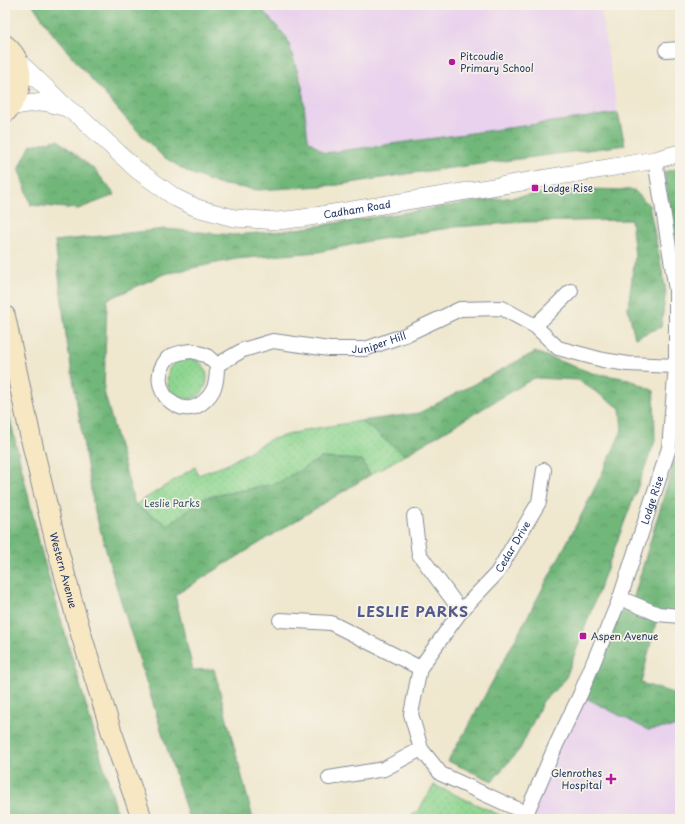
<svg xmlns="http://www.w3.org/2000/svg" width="685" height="824" font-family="'Playpen Sans',sans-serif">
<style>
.built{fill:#e9d2ed}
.green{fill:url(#green-dots);stroke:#548277}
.forest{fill:url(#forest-crowns);stroke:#46736c}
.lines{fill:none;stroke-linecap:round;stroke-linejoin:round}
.minor-casing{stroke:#858b96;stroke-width:16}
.tertiary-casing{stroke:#858b96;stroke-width:18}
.secondary-casing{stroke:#858b96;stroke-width:22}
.minor{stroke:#fff;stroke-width:14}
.tertiary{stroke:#fff;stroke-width:17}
.secondary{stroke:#f7e8c3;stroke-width:20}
.poi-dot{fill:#b5179e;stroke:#f7f3e8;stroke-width:1.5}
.labels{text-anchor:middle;stroke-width:3.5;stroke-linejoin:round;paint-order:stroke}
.poi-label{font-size:10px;fill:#1b2f5e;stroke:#f7f3e8;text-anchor:start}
.street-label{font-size:10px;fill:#1b2f5e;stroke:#f7f3e8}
.park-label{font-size:10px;fill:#38596a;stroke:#f7f3e8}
.district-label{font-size:14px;font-weight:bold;letter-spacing:1px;fill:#535b8e;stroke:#f7f3e8}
</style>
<defs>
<pattern id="green-dots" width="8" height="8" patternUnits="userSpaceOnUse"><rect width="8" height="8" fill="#8ed690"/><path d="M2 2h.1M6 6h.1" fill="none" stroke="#7ab87f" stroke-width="1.8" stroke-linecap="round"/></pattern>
<pattern id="forest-crowns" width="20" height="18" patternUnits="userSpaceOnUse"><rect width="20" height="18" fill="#72b77a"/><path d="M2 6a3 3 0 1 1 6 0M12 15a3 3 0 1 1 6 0" fill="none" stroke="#5d9567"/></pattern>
</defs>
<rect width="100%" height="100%" fill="#f7f3e8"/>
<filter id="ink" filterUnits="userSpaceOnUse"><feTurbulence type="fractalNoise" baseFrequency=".025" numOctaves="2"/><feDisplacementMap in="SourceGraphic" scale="8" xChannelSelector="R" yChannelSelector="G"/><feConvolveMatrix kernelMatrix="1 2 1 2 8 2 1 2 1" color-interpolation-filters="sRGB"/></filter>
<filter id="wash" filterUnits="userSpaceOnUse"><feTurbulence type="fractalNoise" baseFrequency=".012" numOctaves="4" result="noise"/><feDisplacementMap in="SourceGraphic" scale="16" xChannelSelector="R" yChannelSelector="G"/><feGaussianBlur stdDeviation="0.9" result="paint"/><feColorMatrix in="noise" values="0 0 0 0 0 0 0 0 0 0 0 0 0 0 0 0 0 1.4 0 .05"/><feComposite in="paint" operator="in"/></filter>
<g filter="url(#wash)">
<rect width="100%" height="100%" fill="#efe7ce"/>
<g class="built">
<polygon points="258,5 600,5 618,113 325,153 308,140 302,86 287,38"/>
<polygon points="580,695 648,730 680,726 680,819 524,819"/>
</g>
<g class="green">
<path d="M 185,358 C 190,359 195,359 199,362 C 207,367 209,379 205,387 C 200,400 186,402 175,395 C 172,393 170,392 169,389 C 167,384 167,379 168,374 C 170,363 175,361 185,358 Z"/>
<polygon points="361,421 405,455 370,475 362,460 321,458 278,483 204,498 168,525 135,505 195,467 198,475 226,465 269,440 305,430"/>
<polygon points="434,785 504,817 509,819 406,819 419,810"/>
</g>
<g class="forest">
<polygon points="33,5 258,5 287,38 302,86 308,140 325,153 618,113 625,145 413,173 338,185 258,190 218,184 190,173 162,156 129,122 55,37"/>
<polygon points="58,140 95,170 115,195 78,209 31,205 19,168 31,145"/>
<polygon points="680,168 680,277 664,172"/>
<polygon points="581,189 634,190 649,205 666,291 661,327 635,338 628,308 635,256 631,220 524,222 455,227 369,241 318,252 236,259 164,274 107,300 104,391 135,505 168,525 204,498 278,483 321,458 362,460 370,475 175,595 193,670 214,669 253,819 189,819 116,585 94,508 66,336 55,241 165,229 233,235 284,231 480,201"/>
<polygon points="535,352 592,373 629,379 654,391 655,441 565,680 543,701 520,749 492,781 448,761 470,723 536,601 583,512 609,459 622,430 620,408 578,380 534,378 405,455 361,421 419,413"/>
<polygon points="5,398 42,554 119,819 5,819"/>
<polygon points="680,409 680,616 658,614 641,683 676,694 680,693 680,726 648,730 580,695 620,598 632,603 676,455"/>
</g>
</g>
<g filter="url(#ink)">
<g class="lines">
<defs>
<g id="minor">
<polyline points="666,50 680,49"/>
<polyline points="535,326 571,291"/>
<path id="s1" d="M 217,365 C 213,362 209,357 205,355 C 201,354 196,352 193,351 C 187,351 171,354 167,359 C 153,376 160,399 180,407 C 188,410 195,408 202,403 C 216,392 217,381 217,365 L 243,350 L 273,341 L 329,349 L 365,349 L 405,335 L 460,309 L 502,308 L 535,326 L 558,348 L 603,360 L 628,364 L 676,366"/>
<polyline points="414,516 419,554 461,611"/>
<polyline points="620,598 658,614 680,616"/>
<polyline points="280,620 331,623 420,668"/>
<polyline points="329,778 384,769 421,749"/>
<path id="s2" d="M 526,813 L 441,774 L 421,749 L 411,714 L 420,668 L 461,611 L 497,573 L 539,502 L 544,470"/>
<path id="s3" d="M 524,819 L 556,745 L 580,695 L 620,598 L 669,448 L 676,366 L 676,290 L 655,160"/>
</g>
<g id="tertiary">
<path id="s4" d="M 16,59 L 67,108 L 81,118 L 137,170 L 176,198 L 197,208 L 234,218 L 278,221 L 303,218 L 602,169 L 655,160 L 680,153"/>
<polyline points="11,107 27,104 44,102 67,108"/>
</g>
<g id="secondary">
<path d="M 5,45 C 27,63 24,93 5,113"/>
<path id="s5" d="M 5,316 L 31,439 L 55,539 L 81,634 L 111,730 L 142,819"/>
</g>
</defs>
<use href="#minor" class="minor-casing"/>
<use href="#tertiary" class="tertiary-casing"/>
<use href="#secondary" class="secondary-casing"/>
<use href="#minor" class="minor"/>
<use href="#tertiary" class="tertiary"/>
<use href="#secondary" class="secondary"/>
</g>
</g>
<g class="poi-dot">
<circle cx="452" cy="62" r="4"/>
<rect x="531" y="184" width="8" height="8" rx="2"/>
<rect x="579" y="632" width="8" height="8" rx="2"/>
<path d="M609 773h4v4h4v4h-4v4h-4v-4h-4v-4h4z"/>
</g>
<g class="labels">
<g class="poi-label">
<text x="460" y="60">Pitcoudie<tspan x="460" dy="12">Primary School</tspan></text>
<text x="543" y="192">Lodge Rise</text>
<text x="591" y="640">Aspen Avenue</text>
<text x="602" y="777" text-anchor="end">Glenrothes<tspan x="602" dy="12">Hospital</tspan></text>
</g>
<g class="street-label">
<text dy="4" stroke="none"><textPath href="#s4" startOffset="398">Cadham Road</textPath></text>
<text dy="4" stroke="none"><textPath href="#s1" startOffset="349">Juniper Hill</textPath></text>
<text dy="4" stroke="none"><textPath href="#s3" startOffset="344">Lodge Rise</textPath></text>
<text dy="4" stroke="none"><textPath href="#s2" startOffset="362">Cedar Drive</textPath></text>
<text dy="4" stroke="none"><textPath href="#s5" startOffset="261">Western Avenue</textPath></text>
</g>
<g class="park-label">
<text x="172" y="507">Leslie Parks</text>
</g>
<g class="district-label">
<text x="413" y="617">LESLIE PARKS</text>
</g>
</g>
<rect width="685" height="824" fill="none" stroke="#f7f3e8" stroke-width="20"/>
</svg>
